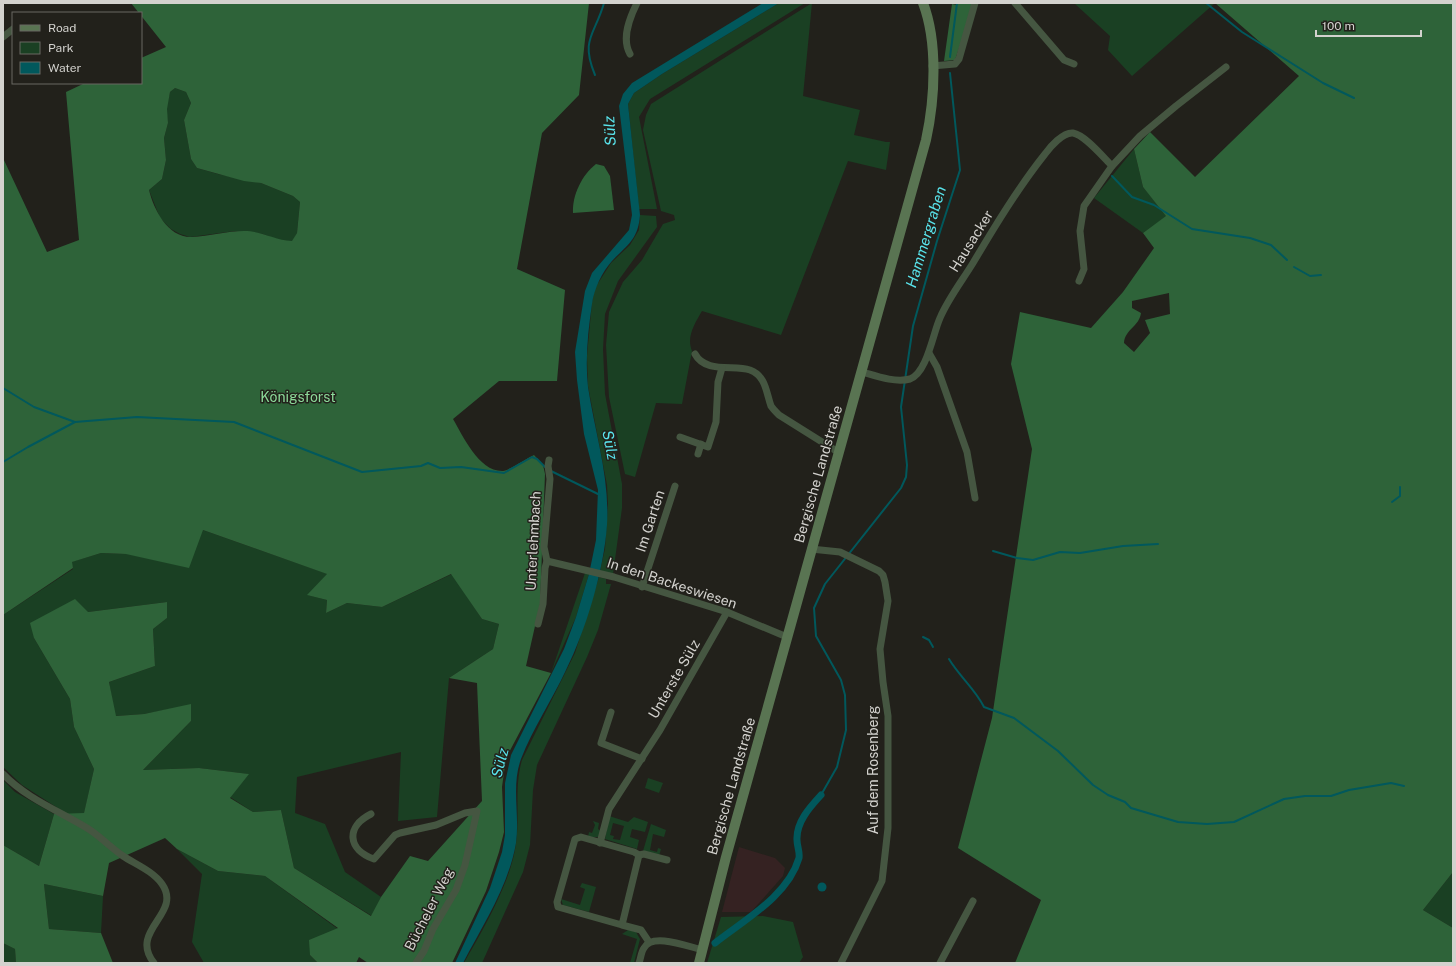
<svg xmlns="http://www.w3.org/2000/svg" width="1456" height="966" font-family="'Public Sans',sans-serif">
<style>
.industrial{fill:#352222}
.green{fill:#1a4023;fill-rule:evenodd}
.forest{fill:#2e6339;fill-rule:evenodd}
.water{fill:#01585c}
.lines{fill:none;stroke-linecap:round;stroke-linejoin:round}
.stream{stroke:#01585c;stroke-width:2}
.canal{stroke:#01585c;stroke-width:7}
.street{stroke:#455641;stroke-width:7}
.secondary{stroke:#597452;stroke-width:10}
.labels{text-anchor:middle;stroke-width:3;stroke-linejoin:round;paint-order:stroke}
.street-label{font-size:14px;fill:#d3d2ce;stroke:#22211b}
.park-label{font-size:14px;fill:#8cd999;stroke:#22211b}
.water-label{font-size:15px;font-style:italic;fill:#59e3eb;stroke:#22211b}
</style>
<rect width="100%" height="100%" fill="#22211b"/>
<polygon class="industrial" points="739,847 775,858 785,868 783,876 751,912 722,912"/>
<g class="green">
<polygon points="779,3 805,3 650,99 639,117 657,209 639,209 628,104 634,93 662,74"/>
<path d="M 812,3 L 803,96 L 860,110 L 854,135 L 886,142 L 890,142 L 886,170 L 848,161 L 781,335 L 702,311 C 695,323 686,337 692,351 L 682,404 L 656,403 L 635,477 L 625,474 L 609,397 L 606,345 L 609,312 L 623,282 L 642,260 L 663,224 L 675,220 L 674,215 L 661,211 L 643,130 L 646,115 L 651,104 Z"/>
<polygon points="1074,3 1215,3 1132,76 1108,50 1110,36"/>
<polygon points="175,88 186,92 191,103 184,120 191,159 197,168 218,174 261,183 293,196 300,202 297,233 293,241 279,241 263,234 235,231 190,237 180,234 171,229 160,218 149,190 162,179 166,160 164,138 168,123 166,109 170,92"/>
<polygon points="1134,149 1143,187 1167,216 1143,233 1094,198"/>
<polygon points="640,215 656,216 657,227 618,281 605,314 603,349 605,394 622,484 622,508 613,574 600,571 605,549 608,504 607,485 588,386 587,356 592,302 595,288 611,263 630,245 639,230"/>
<polygon points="203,530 328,574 308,595 327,600 326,613 347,603 382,607 452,574 482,619 499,624 493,649 449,678 437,817 398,821 401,752 297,777 295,813 325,824 345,872 381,897 372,916 294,868 281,810 253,812 230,797 248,774 199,768 143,770 191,721 191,705 144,714 115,716 109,682 155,666 153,629 167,618 167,602 88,612 34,638 70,699 74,727 94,769 84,814 67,814 22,785 3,767 3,615 73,569 71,562 101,553 126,554"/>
<polygon points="585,573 589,574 576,617 551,673"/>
<path d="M 599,577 L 606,579 L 606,584 L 611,584 L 598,630 L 587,657 L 537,765 L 533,790 L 530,845 L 523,872 L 482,963 L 464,963 C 483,930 512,880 516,843 C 520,815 514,787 522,760 L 575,653 Z"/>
<polygon points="648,778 663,783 659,793 645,788"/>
<polygon points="3,780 15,792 54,814 39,866 3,845"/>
<path d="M 609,816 L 628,822 L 634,817 L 648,822 L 645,832 L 632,829 L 630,837 L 639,840 L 637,849 L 605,839 ZM 613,823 L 624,826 L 620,840 L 613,839 L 614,836 L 610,835 Z"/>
<polygon points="593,821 599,823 598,829 601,831 598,837 588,837 589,832 592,833 595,825"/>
<polygon points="651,824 666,830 664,837 653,834 650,850 657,852 658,848 661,849 659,856 643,851"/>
<polygon points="177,849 218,871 265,876 338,929 310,955 318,963 204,963 192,942 202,874"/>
<polygon points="1453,872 1453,928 1423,910"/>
<polygon points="582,883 596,887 589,912 563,905 561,899 580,905 585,889 580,887"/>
<polygon points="44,884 103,896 101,933 49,929"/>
<polygon points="763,916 793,922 803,957 799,963 707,963 721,917"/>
<polygon points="628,930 636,932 640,939 634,963 630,963 637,939 622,934"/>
<polygon points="3,943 15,949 16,963 3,963"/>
</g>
<g class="forest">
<path d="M 131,3 L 589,3 L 579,95 L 542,133 L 517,269 L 565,290 L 557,381 L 499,381 L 453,419 C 463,436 479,472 503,471 C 510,470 527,458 534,455 L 543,465 L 545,474 L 540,604 L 526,666 L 551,673 L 506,758 L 502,787 L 504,832 L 499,852 L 486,891 L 452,963 L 368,963 L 359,957 L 356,963 L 318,963 L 310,955 L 309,940 L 338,928 L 265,876 L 218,871 L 177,849 L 165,838 L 109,863 L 103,896 L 44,884 L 49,929 L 101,933 L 113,963 L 16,963 L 15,949 L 3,943 L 3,845 L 39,866 L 54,814 L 84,813 L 94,769 L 74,727 L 70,699 L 34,638 L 30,623 L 75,599 L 88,612 L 167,602 L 167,618 L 153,629 L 155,666 L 109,682 L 116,716 L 144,714 L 191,704 L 191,721 L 143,770 L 199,768 L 249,774 L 230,798 L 253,812 L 281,810 L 294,868 L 371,916 L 381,897 L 410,856 L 428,861 L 482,801 L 477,683 L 449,678 L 493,649 L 499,624 L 482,619 L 451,574 L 382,607 L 347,603 L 326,613 L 327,600 L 307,595 L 327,574 L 203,530 L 189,568 L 126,554 L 101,553 L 72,562 L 73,568 L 3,615 L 3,158 L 47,252 L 79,240 L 66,92 L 85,83 L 141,83 L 141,58 L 166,47 ZM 175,88 L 186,92 L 191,103 L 184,120 L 191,159 L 197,168 L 244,181 L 261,183 L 293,196 L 300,202 L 297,233 L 292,241 C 274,240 262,231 244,231 C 227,231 209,236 192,237 C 168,238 154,210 149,190 L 162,179 L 166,160 L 164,138 L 168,123 L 167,109 L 170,92 Z"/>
<polygon points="957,3 974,3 955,60 944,61 952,4 957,5"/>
<path d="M 1215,3 L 1453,3 L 1453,872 L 1423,910 L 1453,928 L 1453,963 L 1015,963 L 1041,900 L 958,848 L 992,718 L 1032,449 L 1011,364 L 1020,312 L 1091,328 L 1123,292 L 1154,248 L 1143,233 L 1166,216 L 1143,187 L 1134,149 L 1150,132 L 1195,177 L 1299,76 ZM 1169,293 L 1170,314 L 1145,320 L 1150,333 L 1134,352 L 1124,343 C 1125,329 1139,327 1141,313 L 1132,308 L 1132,301 Z"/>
<path d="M 596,164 L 604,166 L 610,176 L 614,210 L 573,213 C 572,195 582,175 596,164 Z"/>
</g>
<g class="water">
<path d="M 763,3 L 779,3 L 662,74 L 634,93 L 628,104 L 640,215 C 638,240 628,244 612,261 C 602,272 594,289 592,304 C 588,331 585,360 588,387 C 595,433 610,478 607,525 C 604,570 586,630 566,670 C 552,700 533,728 521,759 C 511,786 520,815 516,843 C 509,885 483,925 463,963 L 455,963 L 490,888 L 502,852 L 505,835 L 505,783 L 511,755 L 564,649 L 576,617 L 589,574 L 596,540 L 598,490 L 584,434 L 577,380 L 575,352 L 585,291 L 592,273 L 629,230 L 632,215 L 619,106 L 623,94 L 632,83 Z"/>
<circle cx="822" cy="887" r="4.5"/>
</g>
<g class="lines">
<g class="stream">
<polyline points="1206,3 1242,32 1323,83 1354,98"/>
<polyline points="950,57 957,3"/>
<path d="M 595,75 C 580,39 595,35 604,3"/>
<polyline points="1112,176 1132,197 1154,205 1192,229 1250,238 1271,245 1287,260"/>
<polyline points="1294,267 1310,276 1321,275"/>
<polyline points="3,388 34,407 75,422 137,417 234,422 362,472 421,466 428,463 440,468 461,467 504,473 532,457 537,459 545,467"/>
<polyline points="3,462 28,447 75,422"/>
<polyline points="551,471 600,495"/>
<polyline points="1392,502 1400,496 1400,487"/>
<polyline points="993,551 1017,558 1033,560 1060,552 1080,553 1123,546 1158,544"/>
<polyline points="923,637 929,640 933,647"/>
<path d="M 949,659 C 959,676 976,690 984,707 L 1014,718 L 1058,751 L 1093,785 L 1108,795 L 1125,802 L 1131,808 L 1178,822 L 1207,824 L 1234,822 L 1284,799 L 1305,796 L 1331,796 L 1349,790 L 1391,783 L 1404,786"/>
<polyline points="821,795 837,767 846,730 845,695 841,680 816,636 814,608 825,584 901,488 906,477 907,465 901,407 913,326 937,241 960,170 950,73"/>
</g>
<path class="canal" d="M 715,943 C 744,920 788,896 799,858 C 800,852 797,846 797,840 C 796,822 810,807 821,795"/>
<g class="street">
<polyline points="1015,3 1064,60 1074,64"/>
<polyline points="3,37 13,29"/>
<path d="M 630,54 C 621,38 630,17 637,3"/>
<polyline points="932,66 955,64 959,59 975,3"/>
<polyline points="1079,281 1084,269 1080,231 1084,206 1112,166"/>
<polyline points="929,353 937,367 967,452 975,498"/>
<path d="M 695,354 C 705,373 733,365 750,370 C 766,376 766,392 771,406 C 773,409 776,412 779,415 L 838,452"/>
<path d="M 862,372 C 876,376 895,383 910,379 C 927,373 933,333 940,318 C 948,299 962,281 973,263 C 995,226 1018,188 1045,154 C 1050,147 1063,132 1073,133 C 1085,135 1103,157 1112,166 L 1140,136 L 1176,106 L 1226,67"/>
<polyline points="680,437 708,447 716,422 718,382 722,368"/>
<polyline points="698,454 701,444"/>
<polyline points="811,549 840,552 879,571 883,575 885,582 888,601 880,649 883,682 888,716 888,828 882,881 841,963"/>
<polyline points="547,561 614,577 727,612 787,637"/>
<polyline points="642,587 675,486"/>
<polyline points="538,624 543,604 545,568 547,561 544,547 550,479 548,466 549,460"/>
<polyline points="611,712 601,743 642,759"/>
<path d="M 3,774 C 26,798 59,811 87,828 C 100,836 110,847 123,856 C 135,864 153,871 162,884 C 183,914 128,930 154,963"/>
<path d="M 371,814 C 345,827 348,850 374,859 L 395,835 L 400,833 L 436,825 L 465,813 L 477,811 L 465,865 L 456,890 L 433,929 L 424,951 L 416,963"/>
<polyline points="600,843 609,809 660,730 727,612"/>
<polyline points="639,855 644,854 667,860"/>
<polyline points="622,925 558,907 557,902 575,839 581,837 634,852 639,855 622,925 641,930 649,942"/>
<path d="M 639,963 C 641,958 641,952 644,948 C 652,932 689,947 703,950"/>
<polyline points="940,963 973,901"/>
</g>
<path class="secondary" d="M 699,963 L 726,857 L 926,140 C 935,99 938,42 923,3"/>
</g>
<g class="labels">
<g class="street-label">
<text transform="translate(971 241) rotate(-58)" y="5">Hausacker</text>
<text transform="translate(818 474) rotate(-74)" y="5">Bergische Landstraße</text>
<text transform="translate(650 521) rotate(-72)" y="5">Im Garten</text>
<text transform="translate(533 541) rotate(-87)" y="5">Unterlehmbach</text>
<text transform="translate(672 583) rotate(18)" y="5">In den Backeswiesen</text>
<text transform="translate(674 679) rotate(-60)" y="5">Unterste Sülz</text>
<text transform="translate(873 770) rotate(-90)" y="5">Auf dem Rosenberg</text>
<text transform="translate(731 786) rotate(-74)" y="5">Bergische Landstraße</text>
<text transform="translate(429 909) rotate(-63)" y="5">Bücheler Weg</text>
</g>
<g class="park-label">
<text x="298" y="402">Königsforst</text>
</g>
<g class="water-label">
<text transform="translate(610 131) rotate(-93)" y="5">Sülz</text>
<text transform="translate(926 237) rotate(-73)" y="5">Hammergraben</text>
<text transform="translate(610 445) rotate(79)" y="5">Sülz</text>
<text transform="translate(500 763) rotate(-75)" y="5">Sülz</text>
</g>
</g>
<rect width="1456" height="966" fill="none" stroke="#d3d2ce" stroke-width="8"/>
<rect x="12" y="12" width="130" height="72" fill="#22211b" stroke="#696863"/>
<rect x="20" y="25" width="20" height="6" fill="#597452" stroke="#696863"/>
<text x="48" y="32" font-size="12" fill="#d3d2ce">Road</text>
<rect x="20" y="42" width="20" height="12" fill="#1a4023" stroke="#696863"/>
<text x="48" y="52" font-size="12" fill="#d3d2ce">Park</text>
<rect x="20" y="62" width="20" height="12" fill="#01585c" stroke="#696863"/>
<text x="48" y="72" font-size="12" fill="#d3d2ce">Water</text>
<path d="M1316 30v6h105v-6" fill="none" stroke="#d3d2ce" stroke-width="2"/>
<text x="1322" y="30" font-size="12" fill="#d3d2ce" stroke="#22211b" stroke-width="3" paint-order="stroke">100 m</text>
</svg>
